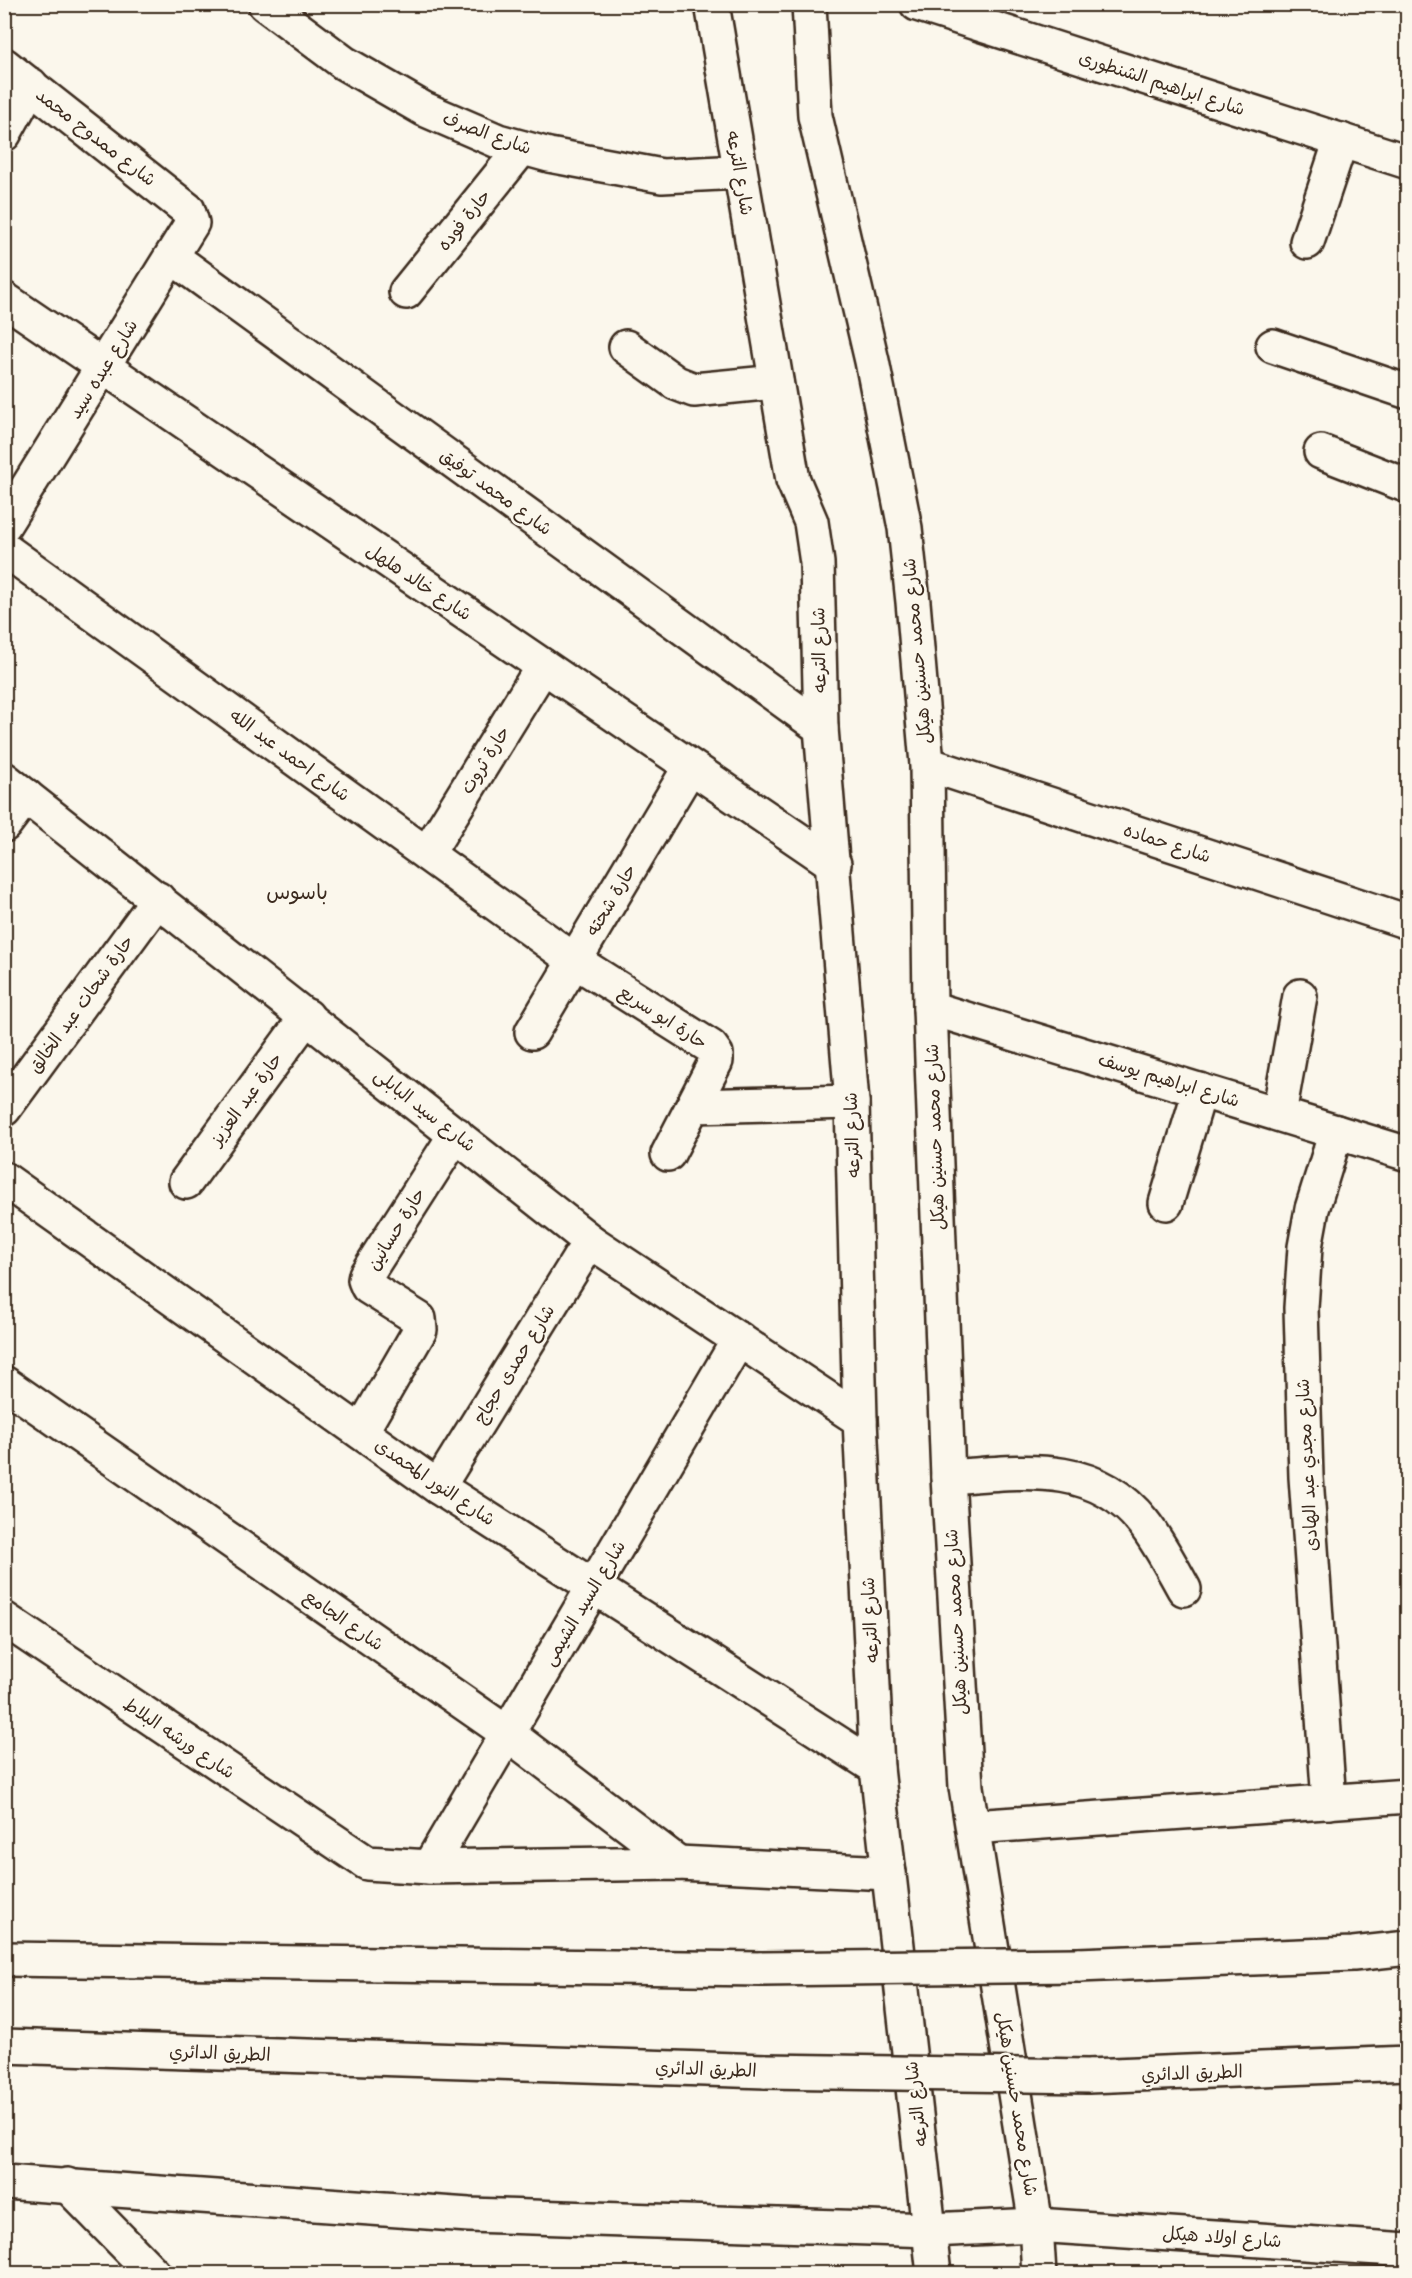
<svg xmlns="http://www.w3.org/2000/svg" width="1412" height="2278" font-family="'Playpen Sans','Playpen Sans Arabic',sans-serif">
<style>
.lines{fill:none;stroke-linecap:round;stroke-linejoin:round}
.minor-casing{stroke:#3b2a1e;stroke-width:38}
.highway-casing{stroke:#3b2a1e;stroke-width:38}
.minor{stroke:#fbf7ec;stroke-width:33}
.highway{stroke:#fbf7ec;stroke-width:33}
.highway-bridge-casing{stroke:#3b2a1e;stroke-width:38;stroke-linecap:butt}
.highway-bridge{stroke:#fbf7ec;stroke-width:33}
.labels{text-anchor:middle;stroke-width:5;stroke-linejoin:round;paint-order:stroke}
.street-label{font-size:18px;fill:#3b2a1e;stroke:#fbf7ec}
.quarter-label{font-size:21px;fill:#3b2a1e;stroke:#fbf7ec}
</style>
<rect width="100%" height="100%" fill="#fbf7ec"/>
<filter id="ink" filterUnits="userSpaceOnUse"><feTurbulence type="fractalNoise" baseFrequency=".0167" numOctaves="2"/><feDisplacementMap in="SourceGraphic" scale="12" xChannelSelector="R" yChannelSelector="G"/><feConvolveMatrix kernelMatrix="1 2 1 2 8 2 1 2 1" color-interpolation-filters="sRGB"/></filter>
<g filter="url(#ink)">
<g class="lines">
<defs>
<g id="minor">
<polyline points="265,4 344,63 424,109 498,141 549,155 662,176 740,172"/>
<polyline points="712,4 793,480 811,522 817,563 821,728 852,1102 860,1420 877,1768 934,2274"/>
<polyline points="809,4 815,116 872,361 905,528 913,602 927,764 930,1008 948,1477 966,1787 1036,2225 1039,2274"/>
<polyline points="917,4 1408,162"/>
<polyline points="4,65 188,210 192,223 4,525"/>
<polyline points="4,134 31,85"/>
<polyline points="1307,242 1341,140"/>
<polyline points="172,257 821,728"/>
<polyline points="406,292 522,148"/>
<polyline points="4,299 834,864"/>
<polyline points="1273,346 1408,392"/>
<polyline points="626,347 676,383 694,390 776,382"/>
<polyline points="1321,452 1408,486"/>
<polyline points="4,549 575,961 711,1047 716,1054 716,1061 668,1154"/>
<polyline points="927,764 1408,922"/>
<polyline points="4,779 590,1241 860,1420"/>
<polyline points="4,825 26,796"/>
<polyline points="427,854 543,666"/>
<polyline points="930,1008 1408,1154"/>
<polyline points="532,1032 690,767"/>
<polyline points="693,1106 852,1102"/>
<polyline points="4,1109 158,899"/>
<polyline points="1279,1114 1300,996"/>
<polyline points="4,1179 438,1487 877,1768"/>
<polyline points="186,1182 307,1016"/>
<polyline points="1166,1203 1200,1090"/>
<polyline points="4,1383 507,1733 678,1863"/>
<polyline points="361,1432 420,1330 419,1319 368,1287 365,1280 366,1275 456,1134"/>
<path d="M 948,1477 C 1019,1472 1094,1459 1143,1522 C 1159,1542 1171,1566 1184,1589"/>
<polyline points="438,1487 590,1241"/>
<polyline points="4,1619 367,1863 429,1867 678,1863 889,1873"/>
<polyline points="1329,1802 1306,1477 1301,1308 1305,1247 1312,1209 1336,1132"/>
<polyline points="973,1827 1408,1796"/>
<polyline points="429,1867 739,1339"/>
<polyline points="4,2182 469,2215 931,2230 1036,2225 1408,2250"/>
<polyline points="67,2185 154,2274"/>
</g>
<g id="highway">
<polyline points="4,1959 762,1969"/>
<polyline points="1078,1965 1353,1954 1408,1948"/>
<polyline points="4,2046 766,2071"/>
<polyline points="1088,2076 1408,2063"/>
</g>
</defs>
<use href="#minor" class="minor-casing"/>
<use href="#highway" class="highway-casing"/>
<use href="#minor" class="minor"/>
<use href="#highway" class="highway"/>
<defs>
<g id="highway-bridge">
<polyline points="762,1969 1078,1965"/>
<polyline points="766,2071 1088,2076"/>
</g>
</defs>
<use href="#highway-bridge" class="highway-bridge-casing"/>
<use href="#highway-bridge" class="highway-bridge"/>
</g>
</g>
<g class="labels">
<g class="street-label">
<text transform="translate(1162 83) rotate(18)" y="6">شارع ابراهيم الشنطورى</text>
<text transform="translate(487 133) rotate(20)" y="6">شارع الصرف</text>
<text transform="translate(96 137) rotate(38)" y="6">شارع ممدوح محمد</text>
<text transform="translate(740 173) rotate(80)" y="6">شارع الترعه</text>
<text transform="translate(464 220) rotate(-51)" y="6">حارة فوده</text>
<text transform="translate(103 369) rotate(-58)" y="6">شارع عبده سيد</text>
<text transform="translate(496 492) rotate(36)" y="6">شارع محمد توفيق</text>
<text transform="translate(419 582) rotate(34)" y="6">شارع خالد هلهل</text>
<text transform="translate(819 650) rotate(-91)" y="6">شارع الترعه</text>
<text transform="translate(917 651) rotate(-95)" y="6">شارع محمد حسنين هيكل</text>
<text transform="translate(290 755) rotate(36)" y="6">شارع احمد عبد الله</text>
<text transform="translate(485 760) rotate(-58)" y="6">حارة ثروت</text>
<text transform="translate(1167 843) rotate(18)" y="6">شارع حماده</text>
<text transform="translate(611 900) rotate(-59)" y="6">حارة شحته</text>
<text transform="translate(81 1004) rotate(-54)" y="6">حارة شحات عبد الخالق</text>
<text transform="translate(663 1017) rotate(33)" y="6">حارة ابو سريع</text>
<text transform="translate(1169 1080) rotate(17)" y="6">شارع ابراهيم يوسف</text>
<text transform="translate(246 1099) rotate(-54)" y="6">حارة عبد العزيز</text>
<text transform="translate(425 1110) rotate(38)" y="6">شارع سيد البابلى</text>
<text transform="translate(852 1135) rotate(-92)" y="6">شارع الترعه</text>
<text transform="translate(935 1137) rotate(-92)" y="6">شارع محمد حسنين هيكل</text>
<text transform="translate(396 1229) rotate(-58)" y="6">حارة حسانين</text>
<text transform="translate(514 1364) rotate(-58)" y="6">شارع حمدى حجاج</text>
<text transform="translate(1307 1465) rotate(-93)" y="6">شارع مجدي عبد الهادى</text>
<text transform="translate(435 1482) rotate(34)" y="6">شارع النور المحمدى</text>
<text transform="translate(584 1603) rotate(-59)" y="6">شارع السيد الشيمى</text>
<text transform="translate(344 1620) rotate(35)" y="6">شارع الجامع</text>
<text transform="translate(870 1620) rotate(-93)" y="6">شارع الترعه</text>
<text transform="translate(956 1622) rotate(-93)" y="6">شارع محمد حسنين هيكل</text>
<text transform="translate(179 1738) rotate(34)" y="6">شارع ورشه البلاط</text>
<text transform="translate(220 2053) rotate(2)" y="6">الطريق الدائري</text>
<text transform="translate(706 2069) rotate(2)" y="6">الطريق الدائري</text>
<text transform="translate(1192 2073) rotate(-2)" y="6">الطريق الدائري</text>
<text transform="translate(916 2104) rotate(-97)" y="6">شارع الترعه</text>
<text transform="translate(1017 2104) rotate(81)" y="6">شارع محمد حسنين هيكل</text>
<text transform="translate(1222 2237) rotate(4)" y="6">شارع اولاد هيكل</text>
</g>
<g class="quarter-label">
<text x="297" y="899">باسوس</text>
</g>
</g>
<rect width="1412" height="2278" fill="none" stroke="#fbf7ec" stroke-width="24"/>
<rect x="12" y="12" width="1388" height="2254" fill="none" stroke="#3b2a1e" stroke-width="2" filter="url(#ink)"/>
</svg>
